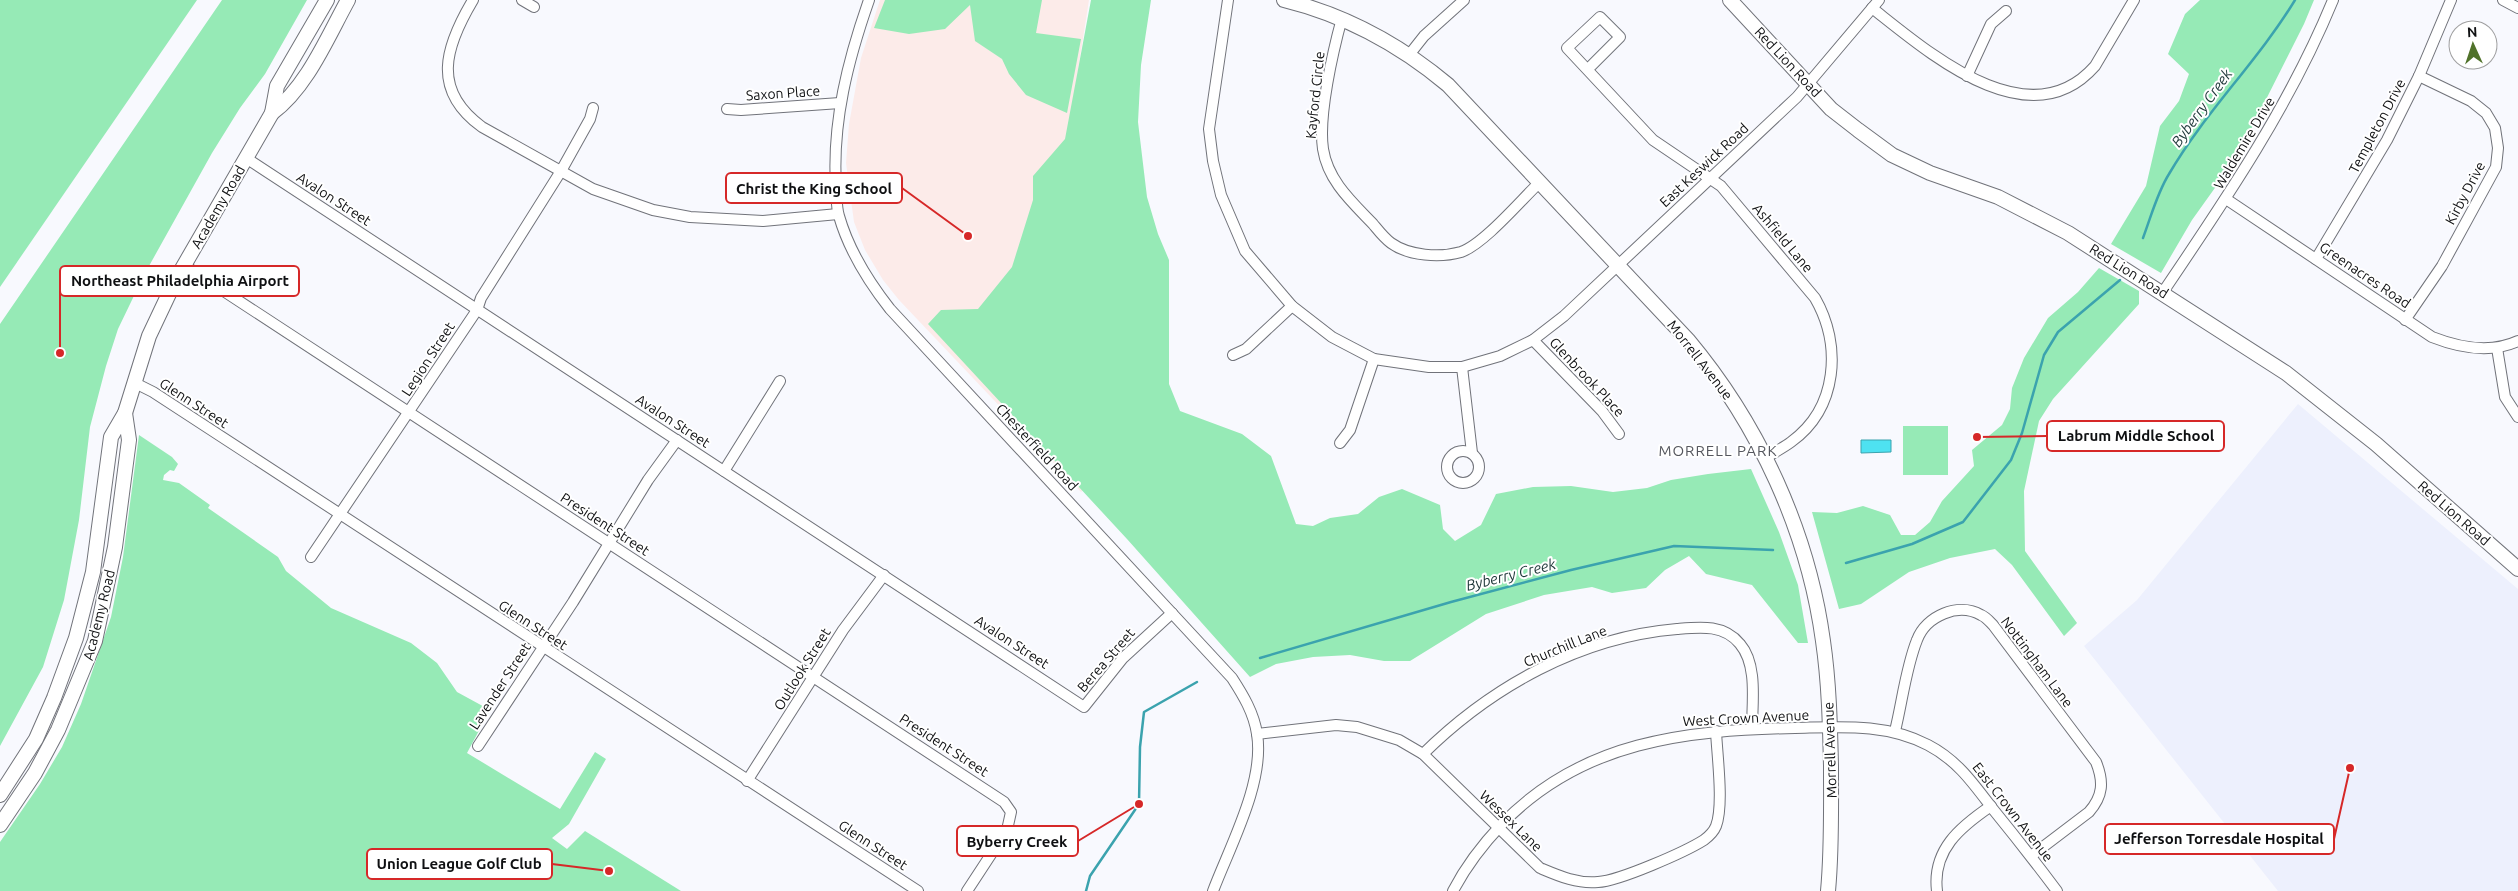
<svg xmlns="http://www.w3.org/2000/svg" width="2518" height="891" font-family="Ubuntu,sans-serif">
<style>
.built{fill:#edf0fd}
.education{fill:#fcebe9}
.green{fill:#96eab6}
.water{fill:#4ee2f1;stroke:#3ba3ae}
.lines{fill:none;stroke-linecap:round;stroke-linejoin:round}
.stream{stroke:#3ba3ae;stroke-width:2.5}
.street-casing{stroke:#71737a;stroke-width:12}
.secondary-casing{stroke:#71737a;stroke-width:16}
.street{stroke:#fff;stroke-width:10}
.secondary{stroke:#fff;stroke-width:14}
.labels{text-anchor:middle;stroke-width:4;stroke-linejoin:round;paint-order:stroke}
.street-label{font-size:14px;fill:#0f1012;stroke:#fff}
.water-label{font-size:15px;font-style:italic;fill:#1d3638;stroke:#fff}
.neighbourhood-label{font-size:15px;letter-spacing:1px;fill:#55575e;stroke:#fff}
.leader{fill:none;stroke:#d62828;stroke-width:2}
.callout-dot{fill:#d62828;stroke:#fff;stroke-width:2}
.callout{fill:#fff;stroke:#d62828;stroke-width:2}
.callout-label{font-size:15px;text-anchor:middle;font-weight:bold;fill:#0f1012}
</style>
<rect width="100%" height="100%" fill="#f8f9fe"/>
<polygon class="built" points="2298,404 2518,589 2518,891 2278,891 2084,646 2137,600"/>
<polygon class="education" points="880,0 1089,0 1070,121 1119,460 1081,492 899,300 883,280 865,250 854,222 846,163 849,124 861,58"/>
<g class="green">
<polygon points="0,0 197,0 0,287"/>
<polygon points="222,0 307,0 265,74 240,108 212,153 144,275 118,329 106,366 90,427 79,520 64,600 43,667 0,746 0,324"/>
<polygon points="885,0 1042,0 1036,33 1081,39 1067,113 1026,95 1009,74 1002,59 975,41 970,5 945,29 909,34 874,28"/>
<polygon points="1091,0 1151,0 1141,65 1138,122 1147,197 1158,234 1169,260 1169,384 1180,411 1242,434 1271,456 1296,524 1313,526 1330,518 1358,514 1379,497 1402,489 1440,505 1443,529 1455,541 1481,525 1496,494 1533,487 1571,486 1613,492 1647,488 1671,480 1708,474 1751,469 1779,532 1798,585 1808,643 1798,643 1752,585 1706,574 1689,556 1665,570 1646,588 1612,593 1592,587 1544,595 1486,614 1410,661 1384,661 1350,655 1313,657 1276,664 1250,677 1127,539 928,324 941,310 978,309 1012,267 1033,200 1033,176 1065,139"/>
<polygon points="2200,0 2314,0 2304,24 2237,157 2192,220 2161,273 2111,244 2146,186 2160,126 2179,101 2189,74 2168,54 2185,14"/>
<polygon points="2099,268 2139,291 2139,304 2053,399 2039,421 2024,491 2025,551 2077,623 2064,636 2012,565 1995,549 1950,558 1909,572 1861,604 1839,609 1812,512 1837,513 1863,506 1890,515 1901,535 1915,535 1930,522 1942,501 1974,466 1972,450 2002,425 2010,409 2012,388 2024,358 2048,318 2078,292"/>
<rect x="1903" y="426" width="45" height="49"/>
<polygon points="139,435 172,457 178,464 174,471 170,470 164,475 163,480 179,483 210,505 208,508 278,557 286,571 331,608 411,643 437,663 457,692 490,710 467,753 560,809 595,752 606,759 569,824 552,838 567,849 585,831 681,891 0,891 0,842 40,784 62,747 81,704 111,617 123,557"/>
</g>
<polygon class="water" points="1861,440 1891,440 1891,452 1861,453"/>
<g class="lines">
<g class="stream">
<path d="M 2143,238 C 2151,217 2157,193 2169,174 C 2205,112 2258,61 2295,0"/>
<polyline points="1846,563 1912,544 1963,522 2011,460 2022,433 2044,355 2058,332 2120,280"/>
<polyline points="1260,658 1451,602 1571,570 1674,546 1773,550"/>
<polyline points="1086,891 1090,876 1139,804 1140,747 1144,712 1197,682"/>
</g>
<defs>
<g id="street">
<path d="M 473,0 C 445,47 431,90 482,127 L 593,189 L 653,210 L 690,217 L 763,221 L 838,214"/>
<polyline points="522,0 534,7"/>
<path d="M 869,0 C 848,60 832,122 836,186 C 837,196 836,207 839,216 C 849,251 868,281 890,309 L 1232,678 C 1243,695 1254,713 1257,734 C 1265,782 1230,846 1213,891"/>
<polyline points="1228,0 1209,129 1213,161 1221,195 1245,251 1292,306 1332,337 1374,359 1429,367 1462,367 1500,356 1533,340 1564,316 1797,97 1879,0"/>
<polyline points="2503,0 2518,8"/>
<path d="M 1872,8 C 1928,52 2029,141 2095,66 L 2134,0"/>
<path d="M 1342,18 C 1333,51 1318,116 1323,149 C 1328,181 1352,202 1373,224 C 1378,230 1384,238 1391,243 C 1409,256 1440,258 1461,252 C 1484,244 1521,200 1540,182"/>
<polyline points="1409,55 1424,36 1464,0"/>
<path d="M 1588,69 L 1620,37 L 1600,17 L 1567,48 L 1653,140 L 1721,186 L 1815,298 C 1842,345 1838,408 1791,442 C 1783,448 1773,453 1765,458"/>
<polyline points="1967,76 1991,24 2006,11"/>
<polyline points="727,109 741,110 840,103"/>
<polyline points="246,158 1084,707 1123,658 1172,613"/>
<path d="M 2226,199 L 2432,337 C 2460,348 2490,354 2518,341"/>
<polyline points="2316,259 2387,140 2419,76 2451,0"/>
<polyline points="184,265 1004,802 1011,812 1007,830 967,891"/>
<path d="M 2163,292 C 2226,199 2290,105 2333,0"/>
<polyline points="2405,320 2442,266 2496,167 2498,148 2495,128 2486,113 2471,101 2419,76"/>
<polyline points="1533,340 1602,411 1619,434"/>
<polyline points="2497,348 2505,397 2518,417"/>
<polyline points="1233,355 1246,349 1292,306"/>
<polyline points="1462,367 1472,453"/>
<polyline points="133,382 153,392 918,891"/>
<polyline points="1340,443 1350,430 1374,359"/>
<circle cx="1463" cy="467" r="16"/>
<polyline points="724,471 780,381"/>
<polyline points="311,557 477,310 481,298 561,171 590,119 593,108"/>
<path d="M 1895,731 C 1902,703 1906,667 1917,640 C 1926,616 1958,602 1981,615 C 1986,617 1990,622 1993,625 L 2096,762 C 2104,782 2103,796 2089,812 L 2031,856"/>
<path d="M 1257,734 L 1336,725 L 1357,727 L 1399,740 L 1423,754 L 1540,868 C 1559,876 1577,884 1598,882 C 1619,881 1685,852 1704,840 C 1708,837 1714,831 1716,826 C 1724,805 1717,755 1716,731"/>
<polyline points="478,746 573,602 648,480 677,440"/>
<path d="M 1423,754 C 1491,687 1580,637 1677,629 C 1700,627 1724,624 1740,644 C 1758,665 1752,703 1752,729"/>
<polyline points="747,781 843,630 884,575"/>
<path d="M 1453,891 C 1466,866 1483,844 1502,824 C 1582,741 1686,730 1795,728 C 1841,727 1886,723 1928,745 C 1957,760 1973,783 1992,808 C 2014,835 2036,863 2057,891"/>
<path d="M 1937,891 C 1932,850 1960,827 1991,806"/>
</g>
<g id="secondary">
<path d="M 1284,0 C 1345,15 1399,44 1448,85 L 1688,340 C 1759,425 1808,531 1823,641 C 1829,682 1830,724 1831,766 C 1831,808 1832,849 1828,891"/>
<polyline points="1730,0 1831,109 1858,130 1892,155 1930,173 1998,197 2068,233 2286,373 2376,444 2518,569"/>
<path d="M 272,113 C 307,87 327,38 348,0"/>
<polyline points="0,795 36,739 54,698 76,638 93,572 111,437 125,413 149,336 175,281 272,113 277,86 327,0"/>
<polyline points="0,825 35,773 58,730 95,641 115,547 129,440 125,413"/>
</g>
</defs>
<use href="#street" class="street-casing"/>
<use href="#secondary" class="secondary-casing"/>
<use href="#street" class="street"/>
<use href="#secondary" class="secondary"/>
</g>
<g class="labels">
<g class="street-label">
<text transform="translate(1788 62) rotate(47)" y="5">Red Lion Road</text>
<text transform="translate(783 93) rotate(-4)" y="5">Saxon Place</text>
<text transform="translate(1315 95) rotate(-84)" y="5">Kayford Circle</text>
<text transform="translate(2377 126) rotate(-62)" y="5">Templeton Drive</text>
<text transform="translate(2244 143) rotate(-59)" y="5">Waldemire Drive</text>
<text transform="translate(1704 165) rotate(-43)" y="5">East Keswick Road</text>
<text transform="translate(2465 193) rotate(-62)" y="5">Kirby Drive</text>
<text transform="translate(334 199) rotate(33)" y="5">Avalon Street</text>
<text transform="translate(218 207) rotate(-60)" y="5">Academy Road</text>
<text transform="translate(1783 238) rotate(50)" y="5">Ashfield Lane</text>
<text transform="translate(2129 271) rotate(32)" y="5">Red Lion Road</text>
<text transform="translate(2365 275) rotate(34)" y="5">Greenacres Road</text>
<text transform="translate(428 359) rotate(-57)" y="5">Legion Street</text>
<text transform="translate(1700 360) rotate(52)" y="5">Morrell Avenue</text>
<text transform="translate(1587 377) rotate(47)" y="5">Glenbrook Place</text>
<text transform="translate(194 403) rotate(33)" y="5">Glenn Street</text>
<text transform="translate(673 421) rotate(33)" y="5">Avalon Street</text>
<text transform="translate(1037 447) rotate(47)" y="5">Chesterfield Road</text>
<text transform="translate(2454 513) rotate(41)" y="5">Red Lion Road</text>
<text transform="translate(605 524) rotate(33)" y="5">President Street</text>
<text transform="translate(99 615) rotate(-76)" y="5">Academy Road</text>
<text transform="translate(533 625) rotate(33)" y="5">Glenn Street</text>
<text transform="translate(1012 642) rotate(33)" y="5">Avalon Street</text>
<text transform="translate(1565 646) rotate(-22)" y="5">Churchill Lane</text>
<text transform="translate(1106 660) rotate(-49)" y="5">Berea Street</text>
<text transform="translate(2037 662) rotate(53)" y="5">Nottingham Lane</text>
<text transform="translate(802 669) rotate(-58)" y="5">Outlook Street</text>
<text transform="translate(500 686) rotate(-57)" y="5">Lavender Street</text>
<text transform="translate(1746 718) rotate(-3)" y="5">West Crown Avenue</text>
<text transform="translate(944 745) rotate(33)" y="5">President Street</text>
<text transform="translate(1830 750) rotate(-92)" y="5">Morrell Avenue</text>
<text transform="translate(2013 812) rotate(52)" y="5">East Crown Avenue</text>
<text transform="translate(1511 821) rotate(44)" y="5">Wessex Lane</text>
<text transform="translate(873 845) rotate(33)" y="5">Glenn Street</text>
</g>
<g class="water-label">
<text transform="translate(2202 108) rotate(-54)" y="5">Byberry Creek</text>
<text transform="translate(1511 575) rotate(-14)" y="5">Byberry Creek</text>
</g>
<g class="neighbourhood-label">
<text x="1718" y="456">MORRELL PARK</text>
</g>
</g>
<path class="leader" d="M968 236L902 188M60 353L60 281M1977 437L2047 436M2350 768L2334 839M1139 804L1078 841M609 871L552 864"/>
<g class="callout-dot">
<circle cx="968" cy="236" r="5"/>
<circle cx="60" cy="353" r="5"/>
<circle cx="1977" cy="437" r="5"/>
<circle cx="2350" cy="768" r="5"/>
<circle cx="1139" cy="804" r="5"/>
<circle cx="609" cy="871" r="5"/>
</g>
<g class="callout">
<rect x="726" y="173" width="176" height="30" rx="5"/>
<rect x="60" y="266" width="239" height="30" rx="5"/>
<rect x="2047" y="421" width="177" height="30" rx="5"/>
<rect x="2105" y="824" width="229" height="30" rx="5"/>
<rect x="957" y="826" width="121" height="30" rx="5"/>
<rect x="367" y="849" width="185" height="30" rx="5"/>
</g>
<g class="callout-label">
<text x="814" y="194">Christ the King School</text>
<text x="180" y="286">Northeast Philadelphia Airport</text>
<text x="2136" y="441">Labrum Middle School</text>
<text x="2219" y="844">Jefferson Torresdale Hospital</text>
<text x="1017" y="847">Byberry Creek</text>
<text x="459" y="869">Union League Golf Club</text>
</g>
<g transform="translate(2473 45) rotate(357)"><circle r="24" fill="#ffffff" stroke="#9f9fa0"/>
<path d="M0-4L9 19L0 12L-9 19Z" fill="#50722a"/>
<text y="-8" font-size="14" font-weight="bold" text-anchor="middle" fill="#0f1012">N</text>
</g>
</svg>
